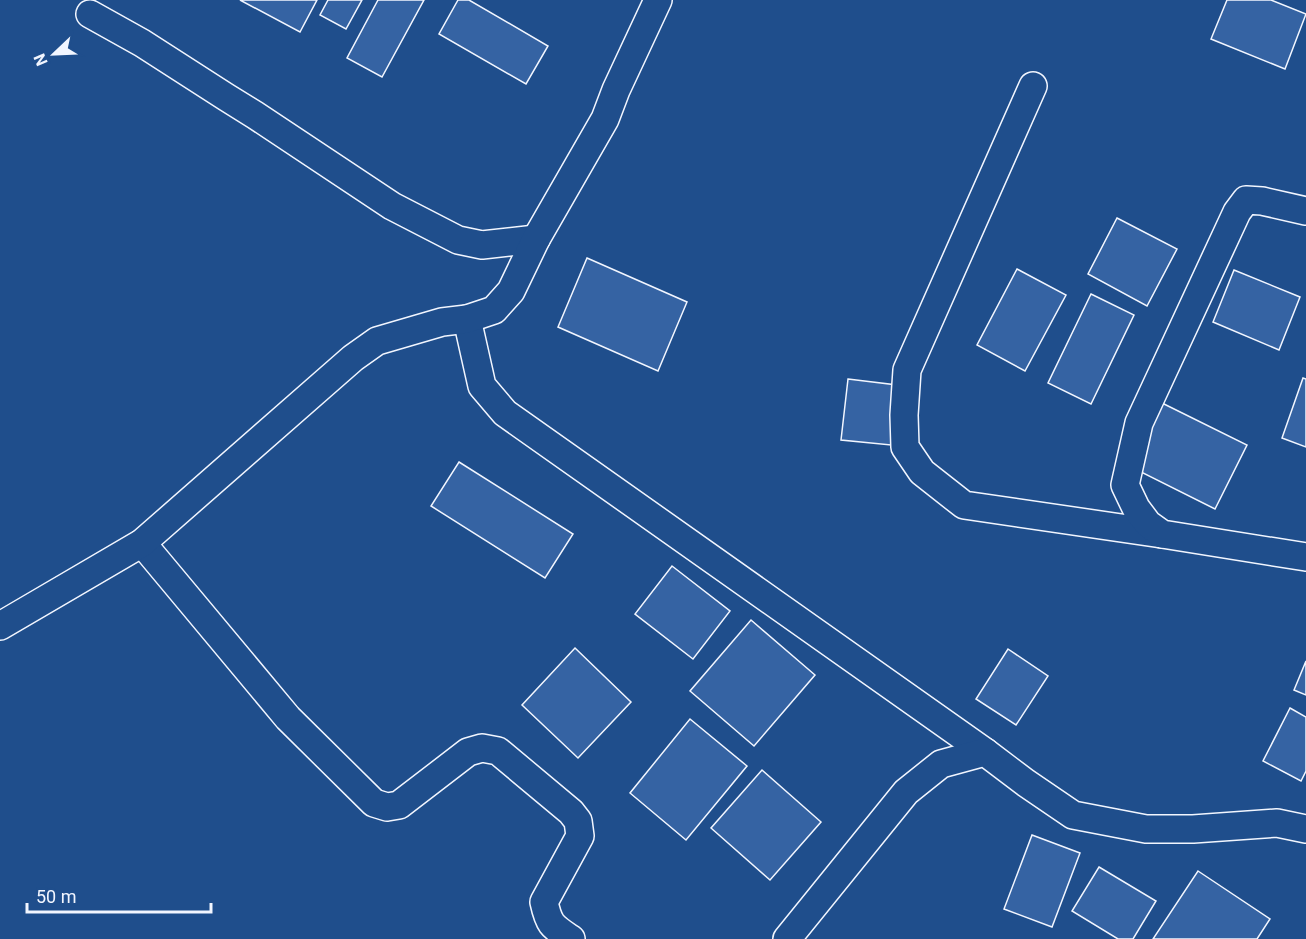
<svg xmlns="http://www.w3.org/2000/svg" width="1306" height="939" font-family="Roboto,sans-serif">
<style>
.building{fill:#3563a3;stroke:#f2f6ff;stroke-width:1.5}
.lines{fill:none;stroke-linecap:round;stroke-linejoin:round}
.minor-casing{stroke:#f2f6ff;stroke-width:30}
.minor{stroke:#1f4e8c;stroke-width:27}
</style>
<rect width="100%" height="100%" fill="#1f4e8c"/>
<g class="building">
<polygon points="240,0 317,0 300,32"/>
<polygon points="328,0 362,0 346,29 320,15"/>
<polygon points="378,0 424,0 382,77 347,58"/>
<polygon points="458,0 469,0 548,46 526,84 439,34"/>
<polygon points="1227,0 1271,0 1306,14 1285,69 1211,39"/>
<polygon points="1117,218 1177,249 1147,306 1088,274"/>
<polygon points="587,258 687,302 658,371 558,327"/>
<polygon points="1017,269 1066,295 1025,371 977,345"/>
<polygon points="1234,270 1300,297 1279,350 1213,322"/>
<polygon points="1091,294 1134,315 1091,404 1048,383"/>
<polygon points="1303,378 1306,379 1306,447 1282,438"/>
<polygon points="848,379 897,385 891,445 841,440"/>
<polygon points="1162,403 1247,445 1215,509 1131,467"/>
<polygon points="459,462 573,534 545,578 431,506"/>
<polygon points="672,566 730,611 693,659 635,614"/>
<polygon points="751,620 815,675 754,746 690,691"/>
<polygon points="575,648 631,702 578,758 522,705"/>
<polygon points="1008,649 1048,676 1016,725 976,699"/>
<polygon points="1306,661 1306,695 1294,690"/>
<polygon points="1290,708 1306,717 1306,771 1301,781 1263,761"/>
<polygon points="690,719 747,766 686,840 630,793"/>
<polygon points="762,770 821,822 770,880 711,828"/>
<polygon points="1032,835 1080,853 1052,927 1004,909"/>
<polygon points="1099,867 1156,901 1133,939 1118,939 1072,911"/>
<polygon points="1198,871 1270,919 1257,939 1153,939"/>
</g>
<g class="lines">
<defs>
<g id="minor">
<polyline points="90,14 142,43 226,97 255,115 392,206 458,240 482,245 536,239"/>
<polyline points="1033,86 907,370 904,415 905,447 922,472 964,505 1162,534"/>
<polyline points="1306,211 1262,201 1246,200 1237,212 1139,423 1125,485 1136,508 1148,524 1162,534 1306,557"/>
<polyline points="467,319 482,386 505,413 985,752"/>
<path d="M 142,543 L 288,718 L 374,803 L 387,807 L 399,805 L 468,752 L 482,748 L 498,751 L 571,812 L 578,821 L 580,836 L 544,902 C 549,925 552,926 571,939"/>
<polyline points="0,626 142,543 353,358 377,341 442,322 467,319 494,310 511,291 536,239 605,119 616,90 658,0"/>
<polyline points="787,939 906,792 941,764 985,752 1026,783 1073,815 1146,829 1193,829 1277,823 1306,829"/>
</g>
</defs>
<use href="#minor" class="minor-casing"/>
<use href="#minor" class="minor"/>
</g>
<g transform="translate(54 54) rotate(247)" stroke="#1f4e8c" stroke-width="4.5" paint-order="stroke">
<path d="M0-4.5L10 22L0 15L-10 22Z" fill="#f2f6ff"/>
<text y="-9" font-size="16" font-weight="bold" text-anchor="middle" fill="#f2f6ff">N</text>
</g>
<path d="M27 903v9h184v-9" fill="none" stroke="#f2f6ff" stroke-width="3"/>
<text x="36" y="903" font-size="18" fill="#f2f6ff" stroke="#1f4e8c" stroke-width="4.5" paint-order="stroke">50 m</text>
</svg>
